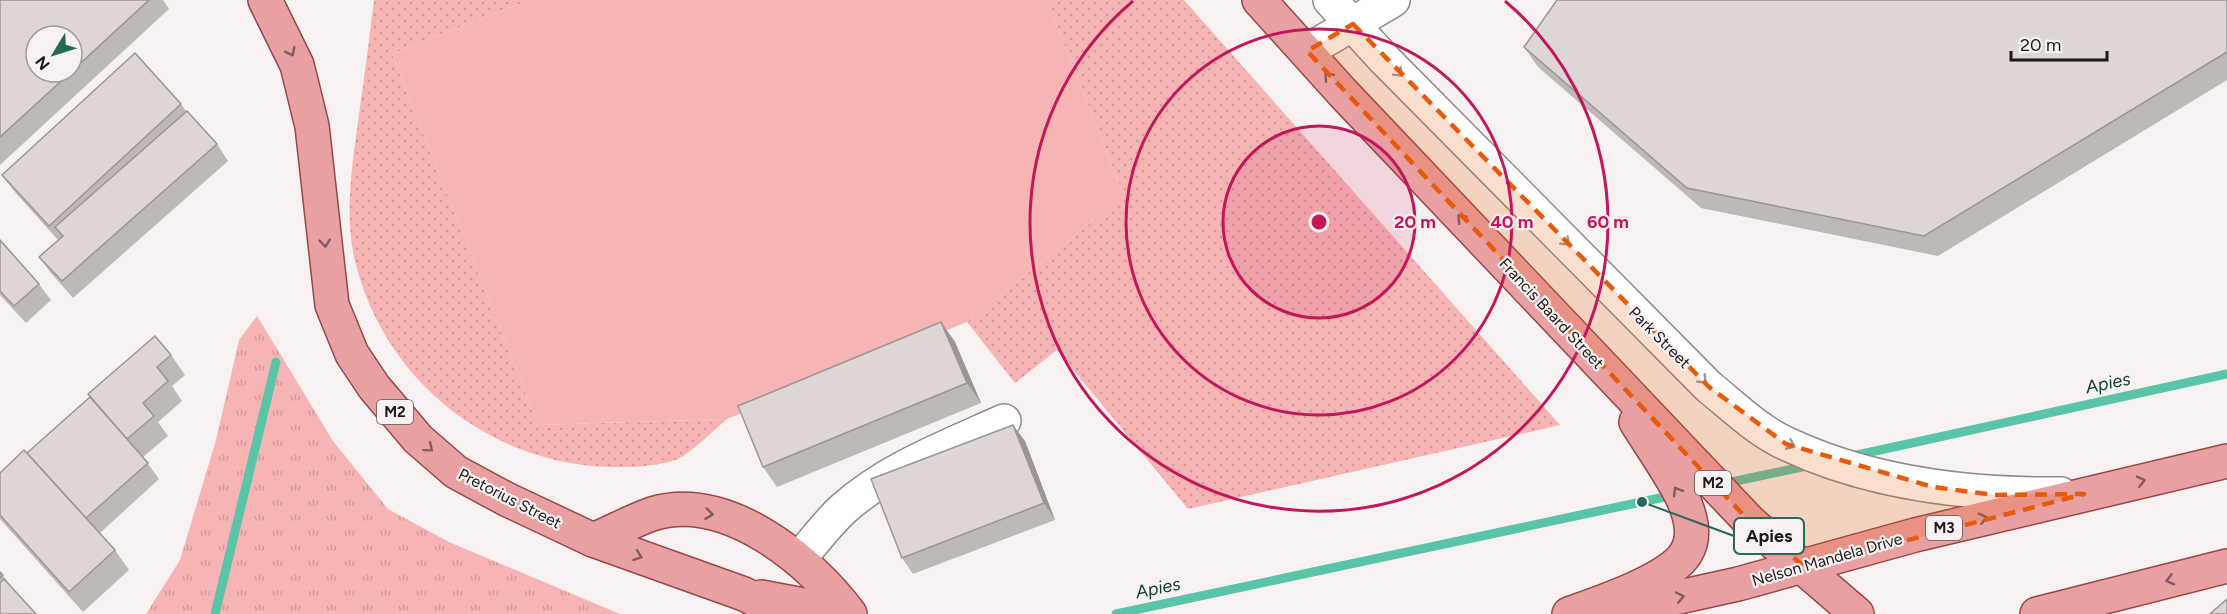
<svg xmlns="http://www.w3.org/2000/svg" width="2227" height="614" font-family="Figtree,sans-serif">
<style>
.grass{fill:url(#grass-dots)}
.park{fill:url(#park-tufts)}
.garden{fill:#f7b4b4}
.lines{fill:none;stroke-linecap:round;stroke-linejoin:round}
.stream{stroke:#5ac4a9;stroke-width:9}
.minor-casing{stroke:#918b8a;stroke-width:36}
.major-casing{stroke:#96484b;stroke-width:36}
.minor{stroke:#fff;stroke-width:33}
.major{stroke:#e8a0a3;stroke-width:33}
.wall{fill:#beb8b7;fill-rule:evenodd}
.shaded-wall{fill:#9b9695}
.building{fill:#ddd6d5;stroke:#9b9695;stroke-width:1.5}
.oneway{stroke:#825c5e}
.oneway2{stroke:#989898}
.marked{fill:#e8590c;fill-opacity:0.2;stroke:#e8590c;stroke-width:4.5;stroke-dasharray:12 8;stroke-linejoin:round}
.ring{fill:none;stroke:#c2185b;stroke-width:3}
.labels{text-anchor:middle;stroke-width:4.5;stroke-linejoin:round;paint-order:stroke}
.shield{fill:#f8f1f1;stroke:#5d5a5a;stroke-width:1.5}
.shield-label{font-size:15px;font-weight:bold;fill:#1b1919}
.street-label{font-size:16px;fill:#1b1919;stroke:#f8f1f1}
.water-label{font-size:18px;font-style:italic;fill:#104035;stroke:#f8f1f1}
.centre{fill:#c2185b;stroke:#f8f1f1;stroke-width:3}
.ring-label{font-size:18px;text-anchor:middle;font-weight:bold;fill:#c2185b;stroke:#f8f1f1;stroke-width:4.5;stroke-linejoin:round;paint-order:stroke}
.leader{fill:none;stroke:#266959;stroke-width:2}
.callout-dot{fill:#266959;stroke:#f8f1f1;stroke-width:2}
.callout{fill:#f8f1f1;stroke:#266959;stroke-width:2}
.callout-label{font-size:18px;text-anchor:middle;font-weight:bold;fill:#1b1919}
</style>
<defs>
<pattern id="grass-dots" width="8" height="8" patternUnits="userSpaceOnUse" patternTransform="scale(1.5)"><rect width="8" height="8" fill="#f7b4b4"/><path d="M2 2h.1M6 6h.1" fill="none" stroke="#d39a9a" stroke-width="1.8" stroke-linecap="round"/></pattern>
<pattern id="park-tufts" width="24" height="20" patternUnits="userSpaceOnUse" patternTransform="scale(1.5)"><rect width="24" height="20" fill="#f7b4b4"/><path d="M3 7l-1-3M5 7V3M7 7l1-3M15 17l-1-3M17 17v-4M19 17l1-3" fill="none" stroke="#d39a9a"/></pattern>
</defs>
<rect width="100%" height="100%" fill="#f8f1f1"/>
<g class="grass">
<path d="M 374,0 L 530,0 L 392,54 L 538,425 L 727,419 C 714,430 692,452 678,459 C 656,468 615,468 592,466 C 478,455 382,373 355,261 C 344,214 352,168 358,121 C 364,81 369,40 374,0 Z"/>
<polygon points="1047,0 1184,0 1560,425 1188,509 1057,350 1015,383 967,322 1124,196"/>
</g>
<polygon class="park" points="257,316 333,441 388,509 449,542 620,614 146,614 180,560 216,440 239,340"/>
<polygon class="garden" points="530,0 1047,0 1124,196 967,322 727,419 538,425 392,54"/>
<g class="lines">
<g class="stream">
<polyline points="1848,457 2227,374"/>
<polyline points="1722,484 1811,465"/>
<polyline points="215,614 276,362"/>
<polyline points="1116,614 1674,495"/>
</g>
<defs>
<g id="minor">
<path d="M 1330,0 L 1385,60 L 1709,387 C 1734,407 1758,431 1787,444 C 1872,484 1968,495 2061,494"/>
<polyline points="1307,51 1393,0"/>
<path d="M 799,559 C 813,543 826,525 842,510 C 887,469 949,446 1004,421"/>
</g>
<g id="major">
<polyline points="265,0 297,65 312,126 332,305 352,354 374,387 418,439 456,472 506,499 593,540 744,594 784,614"/>
<polyline points="1259,0 1342,92 1750,522 1857,614"/>
<path d="M 593,540 C 613,532 632,521 652,514 C 726,491 810,560 850,614"/>
<polyline points="761,597 809,606 830,614"/>
<path d="M 1569,614 C 1599,603 1670,580 1686,553 C 1694,540 1692,523 1687,509 C 1680,486 1650,445 1636,422"/>
<polyline points="1602,614 1738,584 1915,535 2227,461"/>
<polyline points="2037,614 2227,566"/>
</g>
</defs>
<use href="#minor" class="minor-casing"/>
<use href="#major" class="major-casing"/>
<use href="#minor" class="minor"/>
<use href="#major" class="major"/>
</g>
<g class="wall">
<path d="M 1,0 L 163,0 L 169,9 L 0,165 L 0,1 ZM 72,36 L 72,72 L 36,72 Z"/>
<polygon points="2227,0 2227,80 1938,256 1701,208 1538,67 1524,47"/>
<polygon points="181,104 186,111 217,144 228,161 73,298 51,273 39,257 58,240 14,191 2,175"/>
<polygon points="0,240 39,284 51,300 26,323 0,295"/>
<polygon points="941,322 955,342 981,403 777,487 763,467"/>
<polygon points="171,355 185,375 172,386 182,401 158,422 168,436 143,457 159,479 100,533 115,550 129,570 83,612 0,519 0,473 27,453 90,398"/>
<polygon points="1025,441 1055,520 913,574 902,558"/>
<polygon points="0,572 12,587 0,614"/>
</g>
<g class="shaded-wall">
<polygon points="941,322 955,342 981,403 967,383"/>
<polygon points="1013,425 1025,441 1055,520 1044,503"/>
</g>
<g class="building">
<polygon points="1,0 149,0 72,71 72,36 36,36 36,72 71,72 0,137 0,1"/>
<polygon points="1557,0 2227,0 2227,52 1924,236 1687,188 1524,47"/>
<polygon points="135,53 181,104 49,226 2,175"/>
<polygon points="187,111 217,144 62,281 39,257 63,236 55,227"/>
<polygon points="0,240 39,284 14,306 0,291"/>
<polygon points="941,322 967,383 763,467 738,406"/>
<polygon points="155,336 171,355 157,367 168,381 143,403 154,416 127,439 88,394"/>
<polygon points="90,397 148,463 86,518 27,453"/>
<polygon points="1013,425 1044,503 902,558 871,479"/>
<polygon points="24,450 115,550 69,592 0,515 0,473"/>
<polygon points="0,572 3,575 0,578"/>
<polygon points="4,579 36,614 0,614 0,583"/>
<polygon points="2227,599 2227,614 2210,614"/>
</g>
<defs><path id="oneway-chevron" d="M-2-3.5L2.5 0L-2 3.5" fill="none" stroke-width="1.6" stroke-linecap="round" stroke-linejoin="round" transform="scale(1.5)"/></defs>
<g class="oneway">
<use href="#oneway-chevron" transform="translate(291 52) rotate(63)"/>
<use href="#oneway-chevron" transform="translate(1328 76) rotate(-131)"/>
<use href="#oneway-chevron" transform="translate(1461 218) rotate(-133)"/>
<use href="#oneway-chevron" transform="translate(325 243) rotate(84)"/>
<use href="#oneway-chevron" transform="translate(429 448) rotate(40)"/>
<use href="#oneway-chevron" transform="translate(2141 481) rotate(-13)"/>
<use href="#oneway-chevron" transform="translate(1677 491) rotate(-121)"/>
<use href="#oneway-chevron" transform="translate(709 514) rotate(7)"/>
<use href="#oneway-chevron" transform="translate(1983 518) rotate(-14)"/>
<use href="#oneway-chevron" transform="translate(638 556) rotate(20)"/>
<use href="#oneway-chevron" transform="translate(2170 580) rotate(166)"/>
<use href="#oneway-chevron" transform="translate(1680 597) rotate(-12)"/>
</g>
<g class="oneway2">
<use href="#oneway-chevron" transform="translate(1399 73) rotate(45)"/>
<use href="#oneway-chevron" transform="translate(1566 242) rotate(45)"/>
<use href="#oneway-chevron" transform="translate(1703 380) rotate(45)"/>
<use href="#oneway-chevron" transform="translate(1791 445) rotate(23)"/>
</g>
<path class="marked" d="M 1353,24 L 1709,387 L 1786,444 L 1933,487 L 1995,495 L 2084,494 L 1805,567 L 1750,522 L 1307,51 Z"/>
<circle cx="1319" cy="222" r="96" fill="#c2185b" fill-opacity=".12"/>
<g class="ring">
<circle cx="1319" cy="222" r="96"/>
<circle cx="1319" cy="222" r="193"/>
<path d="M1505 1A289 289 0 1 1 1133 1"/>
</g>
<g class="labels">
<g class="shield">
<rect x="377" y="400" width="36" height="24" rx="4.5"/>
<rect x="1695" y="471" width="36" height="24" rx="4.5"/>
<rect x="1926" y="516" width="36" height="24" rx="4.5"/>
</g>
<g class="shield-label">
<text x="395" y="417">M2</text>
<text x="1713" y="488">M2</text>
<text x="1944" y="533">M3</text>
</g>
<g class="street-label">
<text transform="translate(1552 313) rotate(47)" y="6">Francis Baard Street</text>
<text transform="translate(1660 337) rotate(45)" y="6">Park Street</text>
<text transform="translate(510 498) rotate(27)" y="6">Pretorius Street</text>
<text transform="translate(1827 559) rotate(-16)" y="6">Nelson Mandela Drive</text>
</g>
<g class="water-label">
<text transform="translate(2108 383) rotate(-12)" y="6">Apies</text>
<text transform="translate(1158 588) rotate(-12)" y="6">Apies</text>
</g>
</g>
<circle cx="1319" cy="222" r="9" class="centre"/>
<g class="ring-label">
<text x="1415" y="228">20 m</text>
<text x="1512" y="228">40 m</text>
<text x="1608" y="228">60 m</text>
</g>
<path class="leader" d="M1642 502L1734 536"/>
<circle class="callout-dot" cx="1642" cy="502" r="6"/>
<rect class="callout" x="1734" y="518" width="70" height="36" rx="6"/>
<g class="callout-label">
<text x="1769" y="542">Apies</text>
</g>
<g transform="translate(54 54) rotate(232)"><circle r="28" fill="#f8f1f1" stroke="#a09b9b" stroke-width="1.5"/>
<path d="M0-4.5L10 22L0 15L-10 22Z" fill="#266959"/>
<text y="-9" font-size="16" font-weight="bold" text-anchor="middle" fill="#1b1919">N</text>
</g>
<path d="M2011 51v9h96v-9" fill="none" stroke="#1b1919" stroke-width="3"/>
<text x="2020" y="51" font-size="18" fill="#1b1919" stroke="#f8f1f1" stroke-width="4.5" paint-order="stroke">20 m</text>
</svg>
